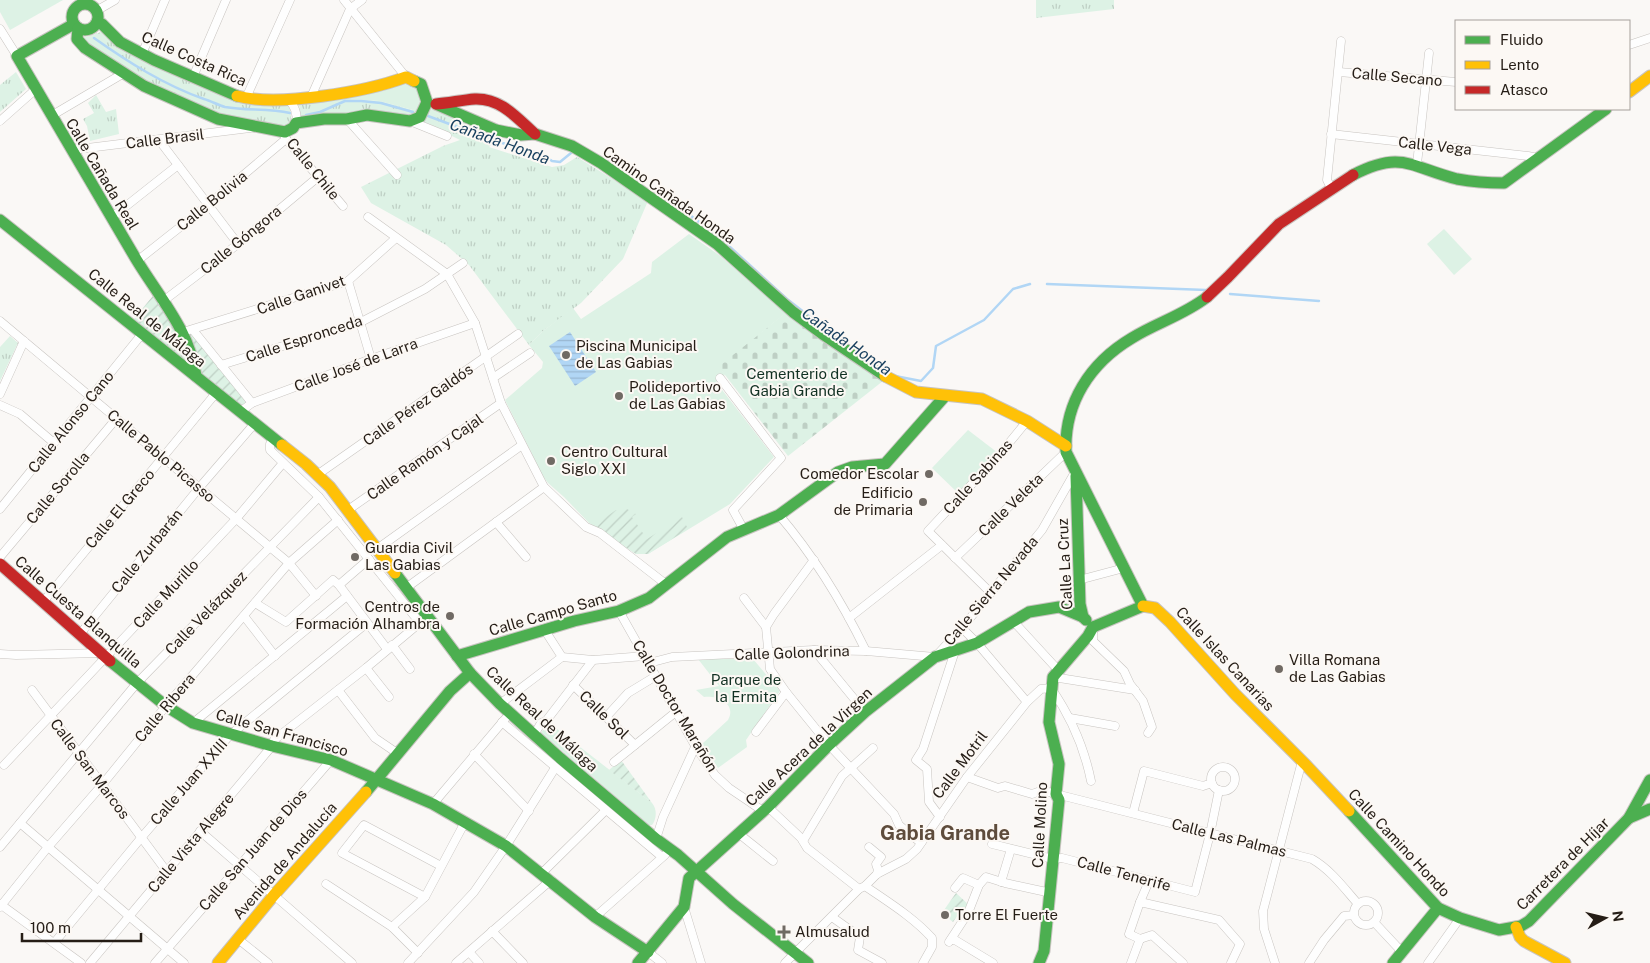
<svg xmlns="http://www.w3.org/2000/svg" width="1650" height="963" font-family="'Public Sans',sans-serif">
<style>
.grass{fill:url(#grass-tufts)}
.cemetery{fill:url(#cemetery-stones)}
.park{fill:#ddf2e5}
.garden{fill:url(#garden-furrows)}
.water{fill:url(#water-rules)}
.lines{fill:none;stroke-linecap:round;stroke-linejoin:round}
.stream{stroke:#b1d6f5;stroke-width:2.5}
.street-casing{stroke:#c8c4c0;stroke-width:9}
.fast-casing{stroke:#c8c4c0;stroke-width:13}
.slow-casing{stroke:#c8c4c0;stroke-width:13}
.jam-casing{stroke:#c8c4c0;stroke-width:13}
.street{stroke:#fefefe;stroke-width:8}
.fast{stroke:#4caf50;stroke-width:11}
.slow{stroke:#ffc107;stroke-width:11}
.jam{stroke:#c62828;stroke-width:11}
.poi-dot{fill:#706a64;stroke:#fcf8f4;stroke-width:2}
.labels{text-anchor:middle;stroke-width:4;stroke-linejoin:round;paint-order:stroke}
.street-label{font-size:15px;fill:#251d16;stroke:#fcf8f4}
.poi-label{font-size:15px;fill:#251d16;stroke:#fcf8f4;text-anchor:start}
.park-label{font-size:15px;fill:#123123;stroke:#fcf8f4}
.water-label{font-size:16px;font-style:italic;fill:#163e5d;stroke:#fcf8f4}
.district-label{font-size:20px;font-weight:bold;fill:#5e4c3c;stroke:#fcf8f4}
</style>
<defs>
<pattern id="grass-tufts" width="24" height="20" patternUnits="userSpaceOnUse" patternTransform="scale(1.25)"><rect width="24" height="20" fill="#ddf2e5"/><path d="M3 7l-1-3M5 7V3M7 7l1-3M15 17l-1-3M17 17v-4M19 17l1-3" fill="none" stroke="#becfc4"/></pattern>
<pattern id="cemetery-stones" width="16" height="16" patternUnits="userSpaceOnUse" patternTransform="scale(1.25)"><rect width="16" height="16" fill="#ddf2e5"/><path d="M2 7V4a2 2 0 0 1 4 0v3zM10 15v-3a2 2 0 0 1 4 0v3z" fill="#becfc4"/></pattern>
<pattern id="garden-furrows" width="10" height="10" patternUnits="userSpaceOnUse" patternTransform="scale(1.25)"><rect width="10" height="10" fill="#ddf2e5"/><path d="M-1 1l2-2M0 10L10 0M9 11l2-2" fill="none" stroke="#becfc4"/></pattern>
<pattern id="water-rules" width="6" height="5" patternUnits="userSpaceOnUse" patternTransform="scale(1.25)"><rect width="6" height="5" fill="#b1d6f5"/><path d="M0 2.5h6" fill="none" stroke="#98b7d1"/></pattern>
</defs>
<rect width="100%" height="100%" fill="#faf8f6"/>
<g class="grass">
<polygon points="1036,0 1114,0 1114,9 1036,18"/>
<path d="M 104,31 L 181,76 L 288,105 C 292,113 293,119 287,126 L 280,127 L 232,119 L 149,84 L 90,45 L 83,38 Z"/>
<polygon points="16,72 26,89 0,112 0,85"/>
<polygon points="96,95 106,112 116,109 119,134 90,141 87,126 83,119 94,113 88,103"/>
<polygon points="349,95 350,99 379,101 413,110 418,107 422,111 409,116 301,121 299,103"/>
<polygon points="434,108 495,133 495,141 489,147 552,167 564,165 577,157 648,201 623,259 581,303 543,331 529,345 469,265 446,245 371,203 361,187 443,146 460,140 424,122 423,120 431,109"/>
<polygon points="10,336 18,343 0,381 0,347"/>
</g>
<polygon class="cemetery" points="787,312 883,381 788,456 718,366"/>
<g class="park">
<polygon points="0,0 63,0 10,30 0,12"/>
<polygon points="399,83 408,83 417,88 421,100 417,109 413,110 379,101 350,99 349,95 383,91"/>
<polygon points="1444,229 1472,259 1454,275 1427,244"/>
<polygon points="689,234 719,255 786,313 719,366 725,375 716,382 774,457 730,504 648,554 636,554 589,523 564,497 548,483 537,469 532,454 505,400 542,368 543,362 529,345 543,331 573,308 581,319 651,273 652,262"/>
<polygon points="968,430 998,453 959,494 932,468"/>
<path d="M 698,659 L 753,659 L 780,691 L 746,740 L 747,747 L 718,768 L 702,744 L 728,720 C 737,704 718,695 704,697 L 696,690 L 719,686 Z"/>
<path d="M 548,722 L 652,803 C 657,809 657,818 652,825 L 649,825 L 541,733 Z"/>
</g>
<g class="garden">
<polygon points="156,292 183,331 193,330 252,403 240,412 130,324"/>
<polygon points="627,509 636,514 632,517 647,539 682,517 688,529 648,554 636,554 593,526 616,510"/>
<polygon points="621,760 652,803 609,770"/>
<polygon points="956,893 969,905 967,913 962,909 953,922 948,918 950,915 944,910"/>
</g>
<polygon class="water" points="570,332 596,372 575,386 549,346"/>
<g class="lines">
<g class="stream">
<path d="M 94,38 C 128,62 164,85 204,99 C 211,101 218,105 225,107 C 247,111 268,108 290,113"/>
<polyline points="306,115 320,112 345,101 361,101 381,103 413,112"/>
<polyline points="428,116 495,141 542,154 552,161 560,162 571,153"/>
<polyline points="659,192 718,236 787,299 836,337"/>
<polyline points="1047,284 1206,290"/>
<polyline points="1230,294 1319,301"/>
<polyline points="895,376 921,381 933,368 936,346 984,320 1013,289 1030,284"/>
</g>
<defs>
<g id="street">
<polyline points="344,0 406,77"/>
<polyline points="96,11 115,0"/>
<polyline points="0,29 17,56"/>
<polyline points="1629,45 1650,38"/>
<polyline points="142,54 165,0"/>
<polyline points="1339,72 1456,82"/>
<polyline points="193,77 226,0"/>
<polyline points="311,97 350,9 362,0"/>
<polyline points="246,98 290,0"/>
<path d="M 288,99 C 295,106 298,113 296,123"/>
<polyline points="51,116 124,73"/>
<polyline points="347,119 397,175"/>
<polyline points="0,121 36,89"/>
<polyline points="410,121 447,136"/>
<polyline points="1331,134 1528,156 1533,157 1536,161"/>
<polyline points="285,137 286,139 343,206"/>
<polyline points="159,140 238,244"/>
<polyline points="71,150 250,128"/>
<polyline points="1417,164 1429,53"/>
<polyline points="1331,188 1327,180 1341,41"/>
<polyline points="368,217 447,274 475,323 501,403 544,487 586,527 600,533 667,585"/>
<polyline points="111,218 178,165"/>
<polyline points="137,261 208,205 286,139"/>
<polyline points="348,281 371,359"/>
<polyline points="162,302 238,244 318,177"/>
<polyline points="0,321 289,563 316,596"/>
<polyline points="193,330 252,403"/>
<polyline points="183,332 348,281 396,238"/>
<polyline points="221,365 361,322 425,289 463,263"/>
<polyline points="493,378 530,353"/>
<polyline points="720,378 781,458 733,510 744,530"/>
<polyline points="0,394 24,341"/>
<polyline points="0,405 20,414 54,443"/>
<polyline points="240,412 252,403 371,359 475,323"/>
<polyline points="274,439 270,444 270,450 319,497 420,623"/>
<polyline points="317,475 518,334"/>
<polyline points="0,509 142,334"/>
<polyline points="348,510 501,403"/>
<path d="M 779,515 C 814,556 842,602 866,651"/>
<polyline points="496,522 526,557"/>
<polyline points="377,549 522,445"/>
<polyline points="0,557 116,419"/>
<polyline points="955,558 1066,452"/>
<polyline points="814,560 774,614 766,627 770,669 786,692 829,745 894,814 899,825 921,843"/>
<polyline points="1079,580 1124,568"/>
<polyline points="339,585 369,559"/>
<polyline points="406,588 544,487"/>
<polyline points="991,593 928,531 1000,454 1027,421"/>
<polyline points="744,598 766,627"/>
<polyline points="43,602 216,393"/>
<polyline points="255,603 286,622 333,580 339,585 387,649"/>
<polyline points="619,611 697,749 715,775 729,788 763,811"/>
<polyline points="244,616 275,656"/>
<polyline points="849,618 942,545"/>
<polyline points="1014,622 1059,671"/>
<polyline points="962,628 977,643 1027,702"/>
<polyline points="544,629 562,657 593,660 645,656"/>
<polyline points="1093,629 1093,641 1124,671 1130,684 1143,701 1152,727 1148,733"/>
<polyline points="80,634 199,488 255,423"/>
<polyline points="392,645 410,669"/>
<polyline points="814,650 865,712"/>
<polyline points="0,654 16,655 101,653"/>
<polyline points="649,663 672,657 814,650 866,651 935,657 962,628 1042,530 1075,472"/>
<polyline points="366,668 389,697"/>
<polyline points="1053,677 1135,690"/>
<polyline points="573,685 635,745"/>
<polyline points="32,690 167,872"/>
<polyline points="338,690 375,738 397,753"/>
<polyline points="500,704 562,657"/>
<polyline points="607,716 628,693 656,676"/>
<polyline points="1070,718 1115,726"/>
<polyline points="502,722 662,857"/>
<polyline points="193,723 347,596"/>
<polyline points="756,732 786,692"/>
<polyline points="534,735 541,723 546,721 593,660"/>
<polyline points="474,754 529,811"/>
<polyline points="614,762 677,711"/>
<polyline points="4,765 236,519 283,463"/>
<circle cx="1223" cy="779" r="12"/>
<path d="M 967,777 L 998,788 L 1005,786 L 1032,794 C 1041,790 1047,791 1056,794 L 1312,859 C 1331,870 1344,888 1358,904"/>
<polyline points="433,804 505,719"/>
<polyline points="768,807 801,838 807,848 859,889"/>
<polyline points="1133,813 1144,771 1203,786 1212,783"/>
<polyline points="940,817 929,802 927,769 916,760 923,749 955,651"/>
<polyline points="20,823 184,963"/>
<polyline points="200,831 352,963"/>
<polyline points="738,833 773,861"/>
<polyline points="656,839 663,817 696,745"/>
<polyline points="803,841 842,776 873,748"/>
<polyline points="992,844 1053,859 1062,858 1195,892 1210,834 1219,790"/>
<polyline points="0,847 137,683 319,497"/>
<polyline points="869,847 881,857 876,864 878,870 877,874"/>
<polyline points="542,873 606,810"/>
<polyline points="1001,882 1011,849"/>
<polyline points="326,884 392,927 418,953"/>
<path d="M 865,886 C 888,902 913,917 932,938 L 932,947 L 923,963"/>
<polyline points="955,888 963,878 979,885"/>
<polyline points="425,897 342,853 364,825 441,866"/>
<circle cx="1366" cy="913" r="12"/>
<polyline points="1140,902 1149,881"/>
<polyline points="0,904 81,963"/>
<polyline points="0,907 48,847 102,785 166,706 289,563 338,520"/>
<polyline points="684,907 701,963"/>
<polyline points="595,917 665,855"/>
<polyline points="832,917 860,937 858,950 882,963"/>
<polyline points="1374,922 1402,952"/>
<polyline points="392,927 425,897 465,822"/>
<polyline points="492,931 523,963"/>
<polyline points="238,939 268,963"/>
<polyline points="951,940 955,940 993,963"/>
<polyline points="949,942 968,913 979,885 986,877 1005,883 1051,893"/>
<polyline points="54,943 141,838 230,735 367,623"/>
<polyline points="469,952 479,963"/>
<polyline points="648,952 662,963"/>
<polyline points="90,963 272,746 274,740 366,668 428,616"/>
<polyline points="155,963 331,760"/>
<polyline points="408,963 474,892 506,846 555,768"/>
<polyline points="456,963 551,880"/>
<path d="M 785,963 L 859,889 L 865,886 L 877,874 L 906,859 L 917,849 L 967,777 L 1027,702 L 1041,689 L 1051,688 C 1071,717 1084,746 1091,781"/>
<polyline points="1131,963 1140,939"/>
<polyline points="1183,963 1152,935 1140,939 1129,934 1140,902 1219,920 1240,944 1231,963"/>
<polyline points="1275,963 1264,929 1263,911 1302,761"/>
<polyline points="1309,963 1324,940 1344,916 1354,915"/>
<polyline points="1428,963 1460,918"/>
</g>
<g id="fast">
<circle cx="85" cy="17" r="13"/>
<polyline points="97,22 102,24 120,42 154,60 237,96"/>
<path d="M 74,24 L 17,56 C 57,124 96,192 136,259 C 159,297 190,331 196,376"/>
<polyline points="78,28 77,39 85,48 144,86 218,119 285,132 293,128 296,123 324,119 347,119 367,115 410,121 420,117 427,102 421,84 414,81"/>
<polyline points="438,105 496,130 521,135 535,134 572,146 601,163 717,244 793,312 824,335 885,376"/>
<path d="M 1353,175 C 1402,150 1410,167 1457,179 C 1473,182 1488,183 1504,183 L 1606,109"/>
<polyline points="0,220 282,445"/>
<polyline points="1076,476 1080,604 1083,617 1086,620"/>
<polyline points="395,573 470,673 500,704 560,758 656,839 678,855 733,904 808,963"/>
<path d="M 1143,606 L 1066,452 C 1064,403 1090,363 1132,338 C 1156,323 1184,315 1207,297"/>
<polyline points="1093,627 1143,606"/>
<polyline points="457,656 574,621 619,611 649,598 727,537 779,515 838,472 852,467 885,464 945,396"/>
<polyline points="110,661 166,706 193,723 272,746 331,760 433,804 506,846 595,917 648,952"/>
<polyline points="366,792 450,691 470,673"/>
<polyline points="1349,811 1438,908 1460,918 1499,930 1521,926 1529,921 1629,818 1650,780"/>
<polyline points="1629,818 1650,809"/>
<polyline points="638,963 684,907 689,878 768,807 829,745 865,712 935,657 977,643 1029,612 1059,607 1083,617"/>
<polyline points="1039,963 1044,951 1059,800 1056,794 1059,764 1049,722 1053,677 1088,636 1093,627"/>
<polyline points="1393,963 1438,908"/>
</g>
<g id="slow">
<polyline points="1629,92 1650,76"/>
<path d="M 237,96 C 278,107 366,92 406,77 L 414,81"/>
<polyline points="885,376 916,392 982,399 1027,421 1066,446"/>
<polyline points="282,445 306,464 330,487 395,573"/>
<polyline points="1143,606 1155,608 1170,622 1235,694 1305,764 1349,811"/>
<polyline points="1516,927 1520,937 1524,941 1565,963"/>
<polyline points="218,963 274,895 366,792"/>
</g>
<g id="jam">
<path d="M 436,104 C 449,103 462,100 475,99 C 501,98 517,118 535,134"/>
<polyline points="1207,297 1228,277 1279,224 1353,175"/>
<polyline points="0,564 110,661"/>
</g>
</defs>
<use href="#street" class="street-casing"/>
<use href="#fast" class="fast-casing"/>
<use href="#slow" class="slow-casing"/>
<use href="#jam" class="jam-casing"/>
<use href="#street" class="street"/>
<use href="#fast" class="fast"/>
<use href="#slow" class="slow"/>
<use href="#jam" class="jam"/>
</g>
<g class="poi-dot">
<circle cx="566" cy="355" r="5"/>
<circle cx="619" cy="396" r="5"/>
<circle cx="551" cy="461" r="5"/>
<circle cx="929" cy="474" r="5"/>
<circle cx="923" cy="502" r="5"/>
<circle cx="355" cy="557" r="5"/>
<circle cx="450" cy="616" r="5"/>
<circle cx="1279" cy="669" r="5"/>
<circle cx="945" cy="915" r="5"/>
<path d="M781.5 924.5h5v5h5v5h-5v5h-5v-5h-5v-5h5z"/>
</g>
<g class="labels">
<g class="street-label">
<text transform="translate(194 59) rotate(24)" y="5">Calle Costa Rica</text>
<text transform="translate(1397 77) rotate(5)" y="5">Calle Secano</text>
<text transform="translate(165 139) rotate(-7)" y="5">Calle Brasil</text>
<text transform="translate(1435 146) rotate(6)" y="5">Calle Vega</text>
<text transform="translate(313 169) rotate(51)" y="5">Calle Chile</text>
<text transform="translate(102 174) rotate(59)" y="5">Calle Cañada Real</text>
<text transform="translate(669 195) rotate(35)" y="5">Camino Cañada Honda</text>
<text transform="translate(212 201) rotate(-39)" y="5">Calle Bolivia</text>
<text transform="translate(241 240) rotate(-39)" y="5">Calle Góngora</text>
<text transform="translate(301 295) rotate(-19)" y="5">Calle Ganivet</text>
<text transform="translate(147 318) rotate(39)" y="5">Calle Real de Málaga</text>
<text transform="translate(304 339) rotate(-18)" y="5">Calle Espronceda</text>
<text transform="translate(356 365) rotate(-20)" y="5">Calle José de Larra</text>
<text transform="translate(418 405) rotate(-35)" y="5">Calle Pérez Galdós</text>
<text transform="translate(71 422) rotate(-51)" y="5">Calle Alonso Cano</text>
<text transform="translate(161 456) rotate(40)" y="5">Calle Pablo Picasso</text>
<text transform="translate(425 457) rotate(-35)" y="5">Calle Ramón y Cajal</text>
<text transform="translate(978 477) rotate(-48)" y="5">Calle Sabinas</text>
<text transform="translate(58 488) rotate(-50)" y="5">Calle Sorolla</text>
<text transform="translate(1011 505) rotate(-44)" y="5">Calle Veleta</text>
<text transform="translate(120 509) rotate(-50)" y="5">Calle El Greco</text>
<text transform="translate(147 551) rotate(-51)" y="5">Calle Zurbarán</text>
<text transform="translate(1065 564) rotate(-93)" y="5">Calle La Cruz</text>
<text transform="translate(991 591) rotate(-50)" y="5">Calle Sierra Nevada</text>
<text transform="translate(166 594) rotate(-47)" y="5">Calle Murillo</text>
<text transform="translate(78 612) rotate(41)" y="5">Calle Cuesta Blanquilla</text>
<text transform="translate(206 613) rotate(-46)" y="5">Calle Velázquez</text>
<text transform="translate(553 613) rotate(-16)" y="5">Calle Campo Santo</text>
<text transform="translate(792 653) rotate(-2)" y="5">Calle Golondrina</text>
<text transform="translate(1225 659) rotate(47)" y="5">Calle Islas Canarias</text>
<text transform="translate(675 706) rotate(59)" y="5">Calle Doctor Marañón</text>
<text transform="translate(165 708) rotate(-50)" y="5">Calle Ribera</text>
<text transform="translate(604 715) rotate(44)" y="5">Calle Sol</text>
<text transform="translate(542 719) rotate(43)" y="5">Calle Real de Málaga</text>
<text transform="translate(282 733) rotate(16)" y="5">Calle San Francisco</text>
<text transform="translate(809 747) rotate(-43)" y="5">Calle Acera de la Virgen</text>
<text transform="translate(960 765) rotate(-53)" y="5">Calle Motril</text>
<text transform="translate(90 769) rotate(53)" y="5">Calle San Marcos</text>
<text transform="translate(189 782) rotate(-49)" y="5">Calle Juan XXIII</text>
<text transform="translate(1040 825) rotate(-87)" y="5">Calle Molino</text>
<text transform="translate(1229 838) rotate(14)" y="5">Calle Las Palmas</text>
<text transform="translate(191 843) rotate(-50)" y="5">Calle Vista Alegre</text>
<text transform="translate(1399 843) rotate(47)" y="5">Calle Camino Hondo</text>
<text transform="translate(253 850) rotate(-49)" y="5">Calle San Juan de Dios</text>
<text transform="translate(285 861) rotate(-49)" y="5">Avenida de Andalucía</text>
<text transform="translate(1563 864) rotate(-45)" y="5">Carretera de Híjar</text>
<text transform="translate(1124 874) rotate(15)" y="5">Calle Tenerife</text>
</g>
<g class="poi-label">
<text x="576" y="351">Piscina Municipal<tspan x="576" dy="17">de Las Gabias</tspan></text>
<text x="629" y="392">Polideportivo<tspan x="629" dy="17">de Las Gabias</tspan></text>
<text x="561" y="457">Centro Cultural<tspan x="561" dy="17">Siglo XXI</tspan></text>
<text x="919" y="479" text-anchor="end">Comedor Escolar</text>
<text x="913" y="498" text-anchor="end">Edificio<tspan x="913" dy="17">de Primaria</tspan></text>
<text x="365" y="553">Guardia Civil<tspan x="365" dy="17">Las Gabias</tspan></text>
<text x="440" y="612" text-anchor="end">Centros de<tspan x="440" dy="17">Formación Alhambra</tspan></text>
<text x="1289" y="665">Villa Romana<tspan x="1289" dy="17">de Las Gabias</tspan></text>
<text x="955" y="920">Torre El Fuerte</text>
<text x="795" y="937">Almusalud</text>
</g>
<g class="park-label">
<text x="797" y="379">Cementerio de<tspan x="797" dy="17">Gabia Grande</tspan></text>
<text x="746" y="685">Parque de<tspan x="746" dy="17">la Ermita</tspan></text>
</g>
<g class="water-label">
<text transform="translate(500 141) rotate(20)" y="6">Cañada Honda</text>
<text transform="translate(847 341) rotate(35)" y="6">Cañada Honda</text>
</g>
<g class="district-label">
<text x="945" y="840">Gabia Grande</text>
</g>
</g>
<rect x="1455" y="20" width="175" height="90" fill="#fcf8f4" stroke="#a6a09b"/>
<rect x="1465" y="36" width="25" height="8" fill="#4caf50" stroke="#a6a09b"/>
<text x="1500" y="45" font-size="15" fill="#251d16">Fluido</text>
<rect x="1465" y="61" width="25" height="8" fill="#ffc107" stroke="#a6a09b"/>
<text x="1500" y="70" font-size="15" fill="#251d16">Lento</text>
<rect x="1465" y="86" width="25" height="8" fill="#c62828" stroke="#a6a09b"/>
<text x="1500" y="95" font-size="15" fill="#251d16">Atasco</text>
<g transform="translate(1605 918) rotate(82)" stroke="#fcf8f4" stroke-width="4" paint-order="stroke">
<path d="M0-4L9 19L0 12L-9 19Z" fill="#251d16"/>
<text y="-8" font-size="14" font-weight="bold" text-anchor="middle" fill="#251d16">N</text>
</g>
<path d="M22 933v8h119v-8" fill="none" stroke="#251d16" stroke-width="2.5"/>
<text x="30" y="933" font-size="15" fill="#251d16" stroke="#fcf8f4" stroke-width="4" paint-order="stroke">100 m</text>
</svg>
